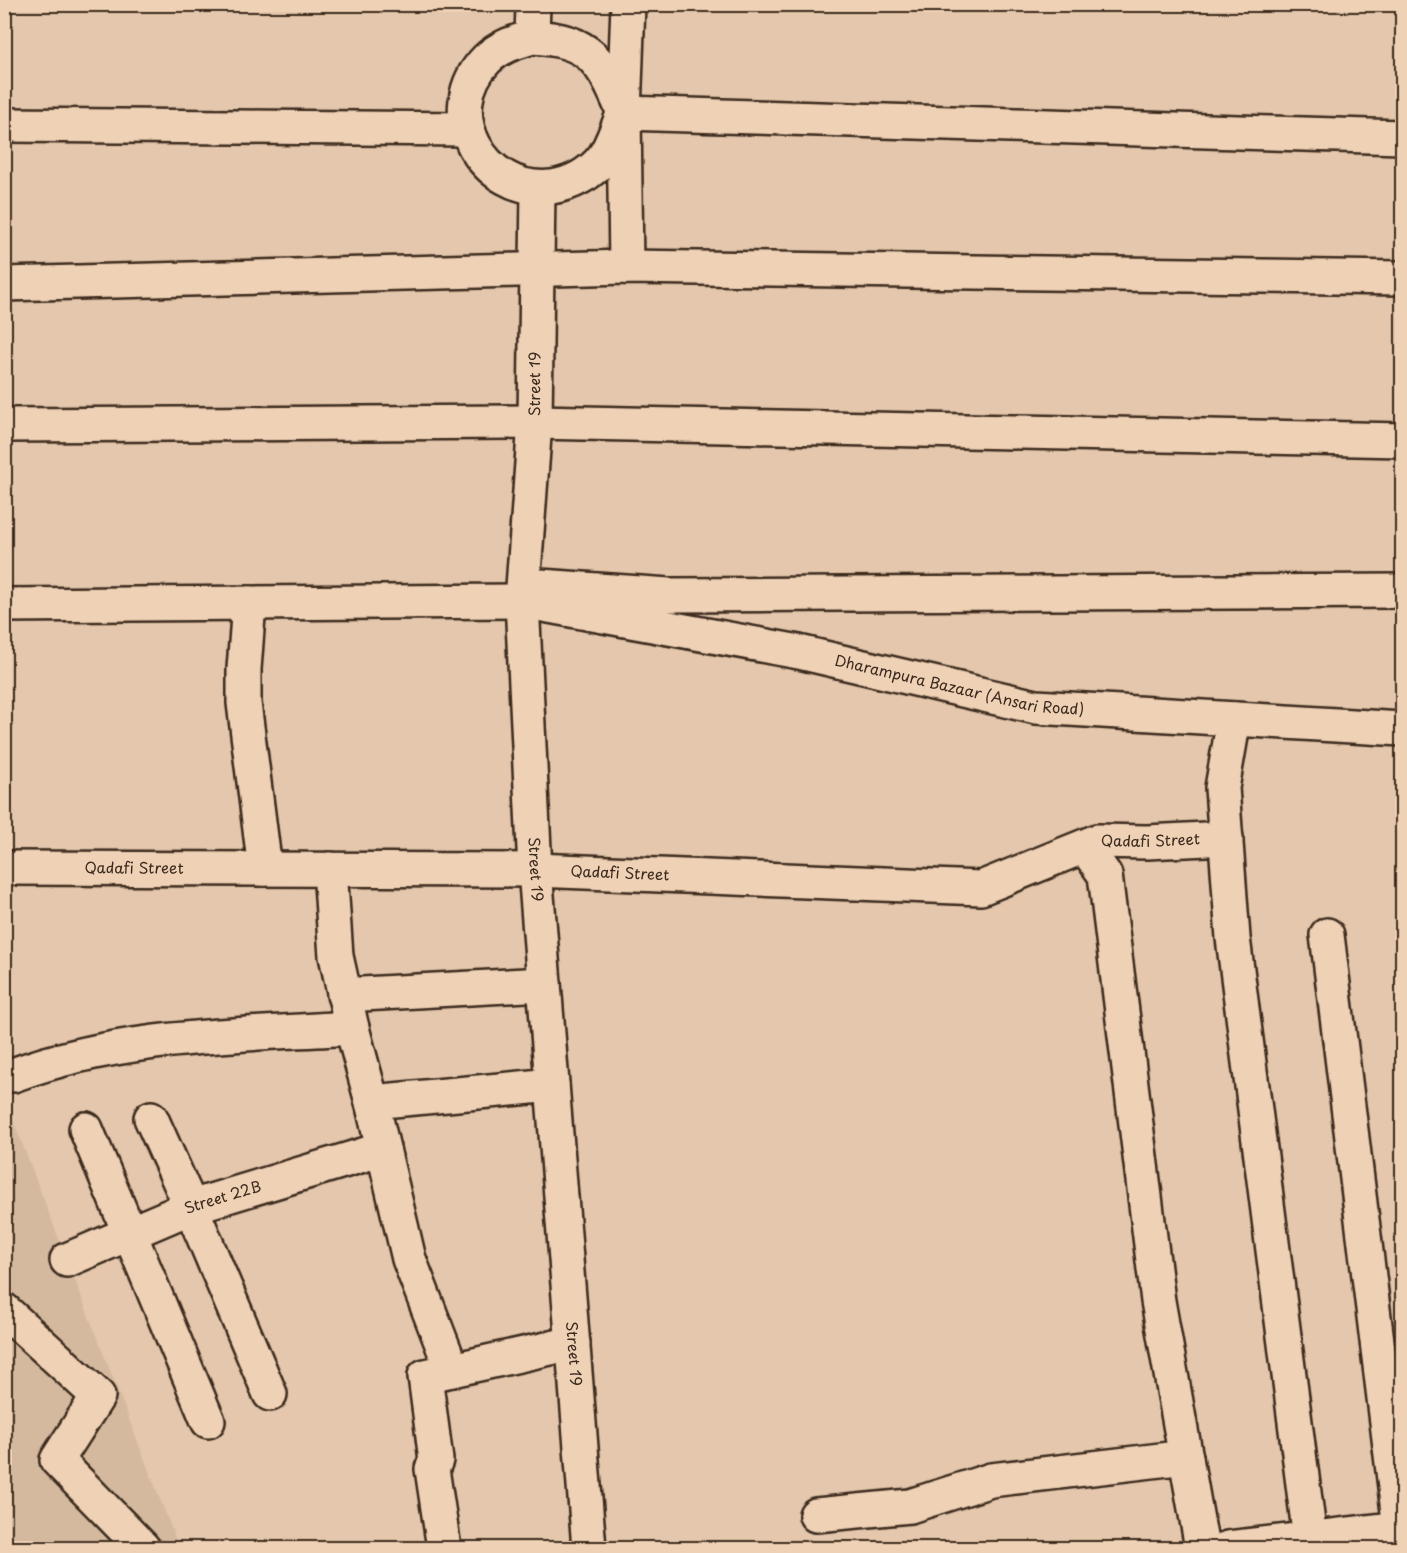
<svg xmlns="http://www.w3.org/2000/svg" width="1407" height="1553" font-family="'Playpen Sans',sans-serif">
<style>
.built{fill:#d4b99f}
.lines{fill:none;stroke-linecap:round;stroke-linejoin:round}
.minor-casing{stroke:#3b2a1e;stroke-width:38}
.minor{stroke:#efd1b5;stroke-width:33}
.labels{text-anchor:middle;stroke-width:4.5;stroke-linejoin:round;paint-order:stroke}
.street-label{font-size:15px;fill:#3b2a1e;stroke:#efd1b5}
</style>
<rect width="100%" height="100%" fill="#e4c7ac"/>
<filter id="ink" filterUnits="userSpaceOnUse"><feTurbulence type="fractalNoise" baseFrequency=".0167" numOctaves="2"/><feDisplacementMap in="SourceGraphic" scale="12" xChannelSelector="R" yChannelSelector="G"/><feConvolveMatrix kernelMatrix="1 2 1 2 8 2 1 2 1" color-interpolation-filters="sRGB"/></filter>
<g filter="url(#ink)">
<polygon class="built" points="4,1097 67,1260 179,1548 5,1548"/>
<g class="lines">
<defs>
<g id="minor">
<path d="M 532,37 C 591,40 602,61 624,113 C 617,127 612,146 603,158 C 591,174 571,184 552,187 C 482,195 436,110 487,59 C 500,46 516,42 532,37 Z"/>
<polyline points="532,37 533,4"/>
<polyline points="624,113 1402,137"/>
<polyline points="4,125 467,129"/>
<path id="s1" d="M 538,188 L 535,422 L 522,601 L 535,870 L 589,1548"/>
<polyline points="626,267 624,113 628,4"/>
<polyline points="4,284 626,267 1402,278"/>
<polyline points="4,425 535,422 1402,440"/>
<polyline points="540,586 669,595 1402,591"/>
<polyline points="249,603 244,669 244,703 265,869"/>
<path id="s2" d="M 4,605 L 522,601 L 799,652 L 1036,707 L 1402,729"/>
<polyline points="1234,719 1222,788 1233,938 1310,1539"/>
<polyline points="1085,847 1105,875 1158,1301 1202,1548"/>
<path id="s3" d="M 4,868 L 535,870 L 981,888 L 1097,841 L 1147,842 L 1226,838"/>
<polyline points="330,869 336,956 352,1028 372,1102 409,1259 452,1370"/>
<polyline points="1327,935 1400,1528"/>
<polyline points="344,995 544,984"/>
<path d="M 13,1075 C 120,1035 239,1035 352,1028"/>
<polyline points="372,1102 552,1085"/>
<polyline points="151,1118 191,1207 270,1394"/>
<polyline points="86,1129 208,1421"/>
<path id="s4" d="M 67,1260 L 191,1207 L 383,1149"/>
<polyline points="4,1310 98,1396 57,1460 143,1548"/>
<polyline points="816,1515 910,1506 991,1480 1186,1457"/>
<polyline points="444,1548 432,1469 436,1460 425,1376 573,1343"/>
<polyline points="1228,1548 1402,1528"/>
</g>
</defs>
<use href="#minor" class="minor-casing"/>
<use href="#minor" class="minor"/>
</g>
</g>
<g class="labels">
<g class="street-label">
<text transform="translate(535 384) rotate(-90)" y="5">Street 19</text>
<text dy="5" stroke="none"><textPath href="#s2" startOffset="964">Dharampura Bazaar (Ansari Road)</textPath></text>
<text dy="5" stroke="none"><textPath href="#s3" startOffset="1156">Qadafi Street</textPath></text>
<text dy="5" stroke="none"><textPath href="#s3" startOffset="130">Qadafi Street</textPath></text>
<text dy="5" stroke="none"><textPath href="#s1" startOffset="682">Street 19</textPath></text>
<text dy="5" stroke="none"><textPath href="#s3" startOffset="616">Qadafi Street</textPath></text>
<text dy="5" stroke="none"><textPath href="#s4" startOffset="168">Street 22B</textPath></text>
<text dy="5" stroke="none"><textPath href="#s1" startOffset="1168">Street 19</textPath></text>
</g>
</g>
<rect width="1407" height="1553" fill="none" stroke="#efd1b5" stroke-width="24"/>
<rect x="12" y="12" width="1383" height="1529" fill="none" stroke="#3b2a1e" stroke-width="2" filter="url(#ink)"/>
</svg>
